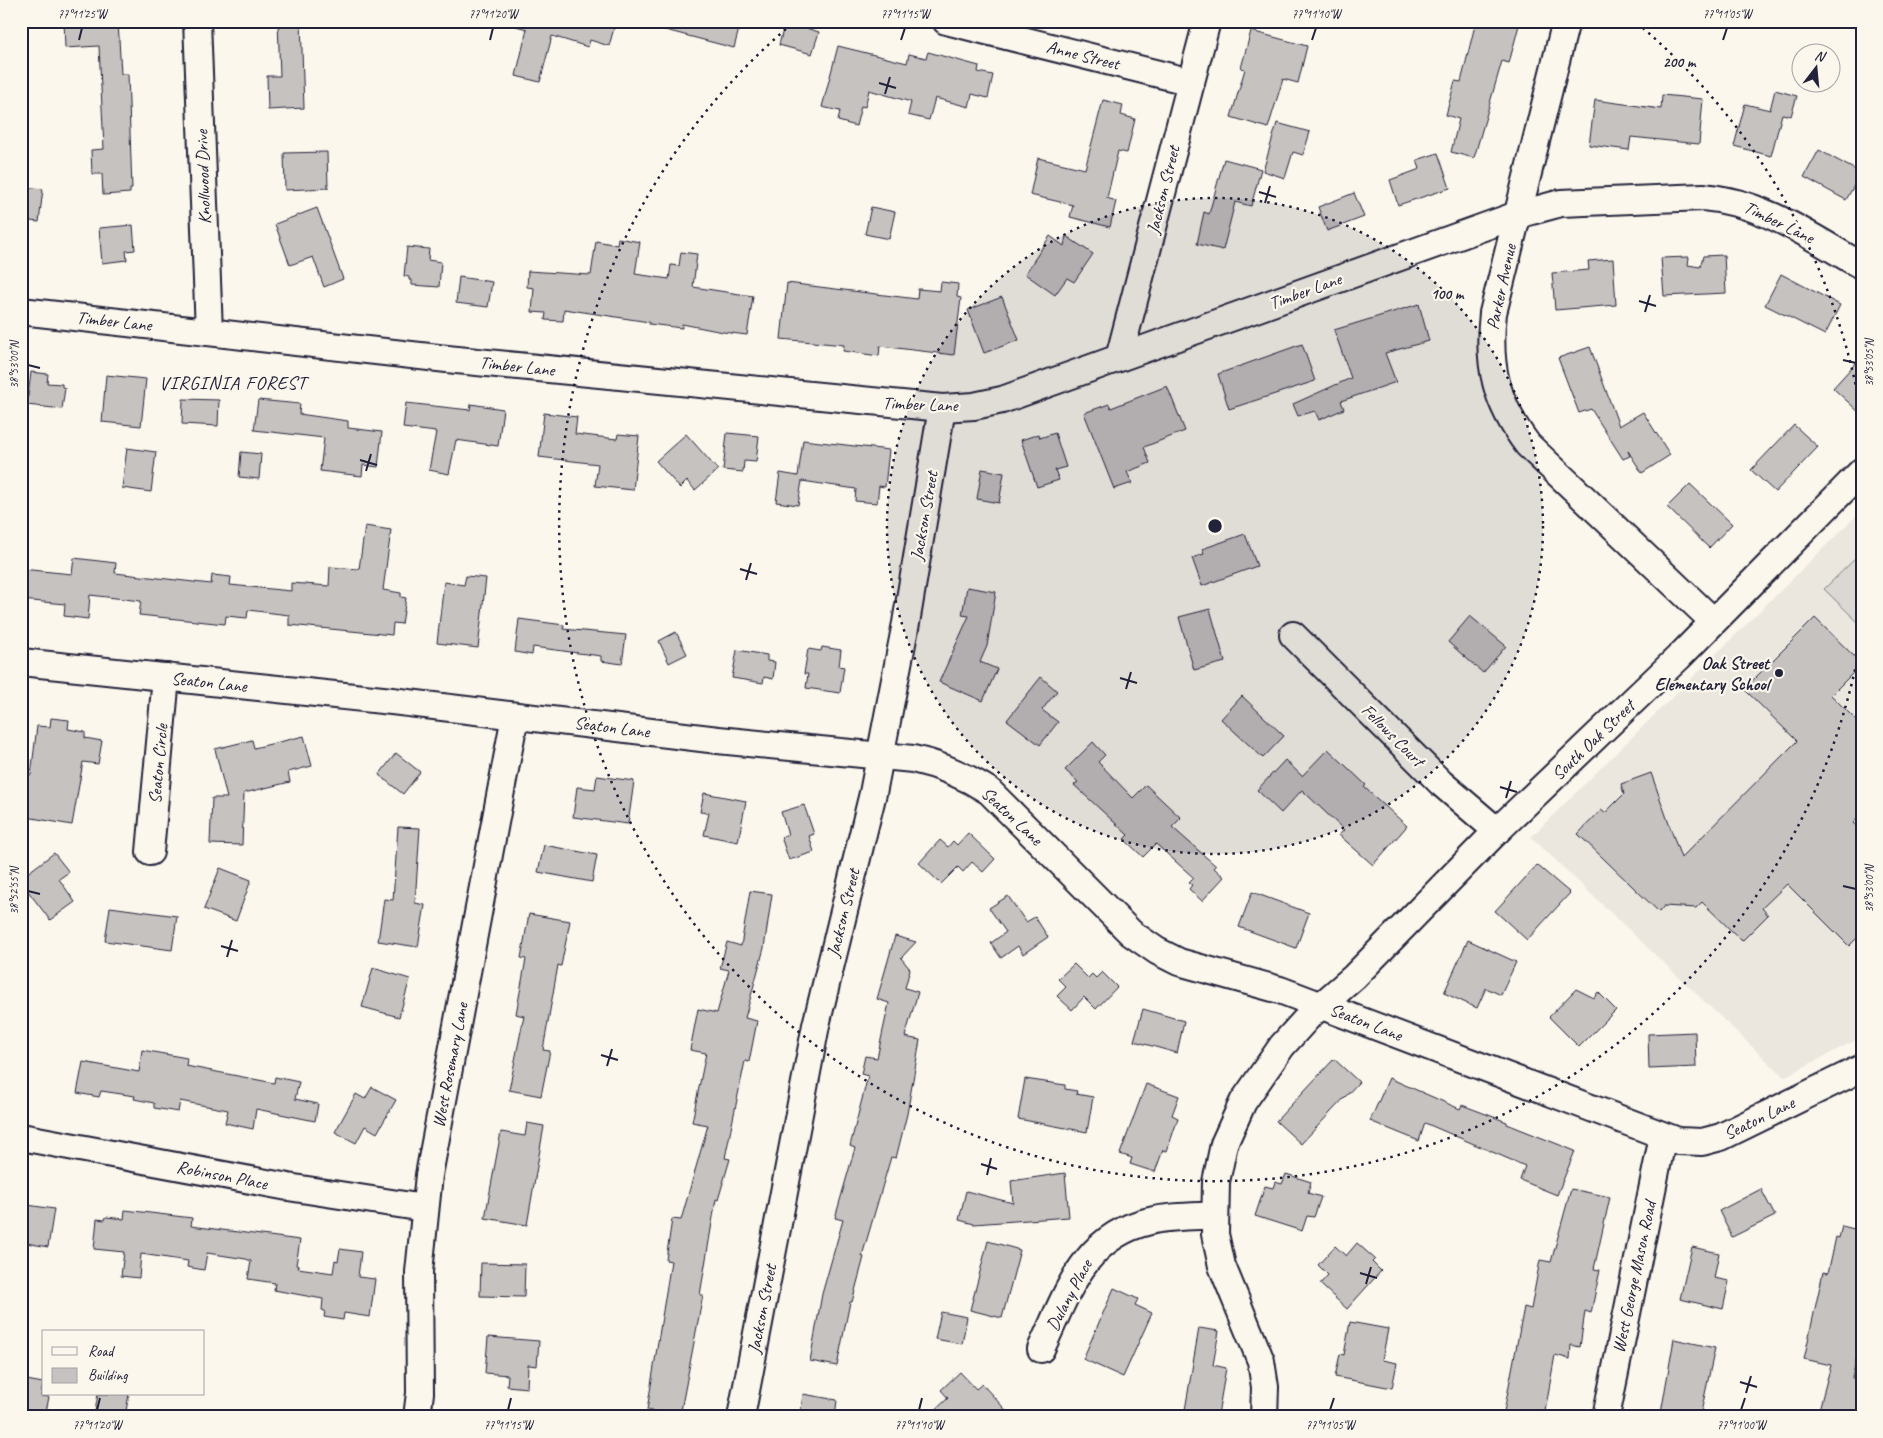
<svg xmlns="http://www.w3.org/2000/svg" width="1883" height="1438" font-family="Caveat,sans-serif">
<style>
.built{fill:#ebe7df}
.pitch{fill:#dbd8d3;stroke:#7e7d87}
.building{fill:#c6c2c0;stroke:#22223b}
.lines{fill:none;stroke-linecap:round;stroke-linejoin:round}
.minor-casing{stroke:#22223b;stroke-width:30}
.minor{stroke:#fbf7ec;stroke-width:26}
.ticks{fill:none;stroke:#22223b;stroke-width:2}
.ring{fill:none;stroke:#22223b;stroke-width:2.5;stroke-dasharray:2.5 5}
.poi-dot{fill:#22223b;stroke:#fbf7ec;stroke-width:2}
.labels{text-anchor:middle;stroke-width:4.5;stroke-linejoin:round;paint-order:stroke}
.street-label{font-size:18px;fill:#22223b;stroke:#fbf7ec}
.poi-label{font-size:18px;font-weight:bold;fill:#22223b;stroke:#fbf7ec;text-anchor:end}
.neighbourhood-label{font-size:19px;letter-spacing:1px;fill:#22223b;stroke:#fbf7ec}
.centre{fill:#22223b;stroke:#fbf7ec;stroke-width:2.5}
.ring-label{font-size:15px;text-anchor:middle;font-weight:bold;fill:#22223b;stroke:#fbf7ec;stroke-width:4.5;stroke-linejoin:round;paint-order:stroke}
.neatline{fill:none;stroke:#22223b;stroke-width:2}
.ticks-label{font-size:12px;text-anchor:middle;fill:#22223b}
</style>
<rect width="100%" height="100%" fill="#fbf7ec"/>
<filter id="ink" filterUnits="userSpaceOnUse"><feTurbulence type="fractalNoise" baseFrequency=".02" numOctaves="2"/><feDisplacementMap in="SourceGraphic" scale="10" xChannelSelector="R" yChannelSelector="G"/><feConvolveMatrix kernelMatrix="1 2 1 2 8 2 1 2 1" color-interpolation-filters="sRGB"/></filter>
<g filter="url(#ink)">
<polygon class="built" points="1862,510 1862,1037 1784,1077 1531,837"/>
<polygon class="pitch" points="1862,552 1862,626 1824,589"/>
<g class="building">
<polygon points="64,21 118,21 121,74 128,74 132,189 130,189 130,193 103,195 102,174 92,174 91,150 104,149 99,46 65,48"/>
<polygon points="278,21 301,21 304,108 268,110 267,76 280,76"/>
<polygon points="517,21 616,21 609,46 590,40 588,47 552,36 540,82 516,76 527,29 516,26"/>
<polygon points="654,21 741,21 734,48 654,27"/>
<polygon points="1476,21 1504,21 1519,25 1509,63 1502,61 1474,158 1451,152 1459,119 1446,115 1455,81 1461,82"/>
<polygon points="785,22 819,32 812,54 779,45"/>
<polygon points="1251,31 1307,46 1298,83 1283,79 1268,128 1231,117 1245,69 1241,68"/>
<polygon points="838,46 907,63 909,54 926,58 928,52 979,66 978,72 993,75 988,98 972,94 969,107 935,98 929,120 908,115 911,102 869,90 865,107 861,106 856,126 838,121 840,111 822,107"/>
<polygon points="1775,90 1797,96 1791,116 1782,114 1771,156 1734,146 1745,104 1770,110"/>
<polygon points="1662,95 1703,99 1699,144 1631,137 1629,150 1589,145 1595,100 1661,109"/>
<polygon points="1103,100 1123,105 1121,115 1135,119 1127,153 1118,151 1107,198 1116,201 1110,227 1070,217 1073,205 1030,195 1038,158 1085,169"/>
<polygon points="1277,123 1310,132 1303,155 1293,152 1285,178 1263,171"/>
<polygon points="1819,150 1861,173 1846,200 1804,177"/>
<polygon points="327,152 328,188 285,190 284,153"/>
<polygon points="1438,153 1450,188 1398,205 1390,180 1420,169 1417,160"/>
<polygon points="1224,159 1261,169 1251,206 1235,202 1223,250 1197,244 1204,212 1209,214"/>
<polygon points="25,187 43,189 39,222 21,220 21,195 24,195"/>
<polygon points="1354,193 1364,217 1327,231 1318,207"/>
<polygon points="871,207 895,212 889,239 865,234"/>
<polygon points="317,208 343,279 324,287 313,257 290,265 275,224"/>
<polygon points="133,225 135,250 126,251 127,260 102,263 99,228"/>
<polygon points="1050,236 1064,246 1066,236 1093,254 1074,282 1067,278 1055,295 1025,274"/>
<polygon points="618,238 640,242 635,274 669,279 671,265 679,266 681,252 697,254 693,287 753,296 747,335 723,332 682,324 682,328 649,324 649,322 564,309 563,321 545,320 546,313 532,312 534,288 527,287 528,271 591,275 596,241 617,245"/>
<polygon points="407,247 429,249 428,260 441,262 439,287 412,285 412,280 409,280 409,277 404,276"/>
<polygon points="1724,255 1726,293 1664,296 1661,258 1689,257 1688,265 1700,267 1703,256"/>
<polygon points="1613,259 1616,305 1555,310 1552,273 1589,270 1588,261"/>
<polygon points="1781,274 1840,305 1825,335 1765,305"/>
<polygon points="459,277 492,282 488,307 456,303"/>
<polygon points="941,282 958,284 957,297 961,298 954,355 880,346 879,356 843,351 844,345 781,339 787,283 917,299 918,289 940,291"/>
<polygon points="1002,297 1019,340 984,353 968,310"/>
<polygon points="1419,304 1429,341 1385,353 1396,382 1341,401 1344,409 1319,420 1315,411 1298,416 1293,404 1351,378 1334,330"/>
<polygon points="1302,344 1315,381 1229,409 1218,374"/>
<polygon points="1590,347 1619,426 1643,412 1670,455 1642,473 1628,451 1630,456 1623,459 1591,409 1579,413 1558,358"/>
<polygon points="1862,356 1862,415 1833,388"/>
<polygon points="31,372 48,374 47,383 62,384 62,387 65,388 62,409 27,405"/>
<polygon points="106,375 146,379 141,426 102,422"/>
<polygon points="1167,386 1185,431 1144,447 1150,463 1127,472 1132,483 1114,489 1084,413 1109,404 1111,408"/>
<polygon points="183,399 219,400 218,426 182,424"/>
<polygon points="258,400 300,404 299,414 348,421 348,428 382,432 378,467 363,465 362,476 320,471 324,438 254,430"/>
<polygon points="406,403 470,410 471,404 503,409 498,446 456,440 449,474 429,470 436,432 403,428"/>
<polygon points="544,413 577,417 575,434 617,439 618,434 639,436 633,490 595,486 598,464 539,457"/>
<polygon points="1794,425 1818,447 1775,492 1751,470"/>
<polygon points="727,433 759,436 756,462 744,461 743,472 723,470"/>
<polygon points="1055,433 1066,467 1055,470 1059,480 1037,487 1021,440 1039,434 1040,438"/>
<polygon points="686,434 718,470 695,490 687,481 680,488 656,461"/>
<polygon points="803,440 889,450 885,487 879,486 877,503 855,501 856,489 802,481 798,505 776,502 780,473 798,476"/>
<polygon points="127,448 156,452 151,492 122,488"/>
<polygon points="241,452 261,454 259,479 239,477"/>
<polygon points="982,469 1004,473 999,503 977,499"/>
<polygon points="1690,484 1732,524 1709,548 1667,507"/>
<polygon points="365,526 391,530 383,590 401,593 401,597 406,598 402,624 393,623 392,635 289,625 289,615 248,610 247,618 226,616 225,624 139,615 141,601 90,595 88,619 64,616 65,604 21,600 21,569 72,574 74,558 116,563 115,573 211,584 212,575 231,577 230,585 291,591 291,583 329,586 330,567 359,569"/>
<polygon points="1245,534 1257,566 1202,586 1192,558 1204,554 1202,549"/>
<polygon points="466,576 486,578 478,648 437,643 444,582 464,585"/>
<polygon points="967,587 996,592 987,646 980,662 997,669 983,701 939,682 969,616 962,615"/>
<polygon points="1210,609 1225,662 1194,670 1179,617"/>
<polygon points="1470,616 1506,646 1483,673 1448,642"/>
<polygon points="1815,618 1862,664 1831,695 1862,726 1862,814 1853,823 1862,832 1862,933 1849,946 1787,884 1762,908 1768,915 1742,941 1702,902 1696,908 1664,906 1659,912 1578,834 1601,810 1605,813 1624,794 1621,784 1651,773 1681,858 1797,741 1744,689"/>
<polygon points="519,619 564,625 563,629 626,635 622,664 601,661 601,656 533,647 532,655 515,652"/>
<polygon points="676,632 687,654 669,663 659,641"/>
<polygon points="822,647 841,650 839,666 844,667 840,693 806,688 808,674 804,674 808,649 821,651"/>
<polygon points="737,650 767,655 767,661 775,662 773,679 764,677 763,683 732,678"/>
<polygon points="1041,677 1057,691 1042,710 1058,722 1040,745 1007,720"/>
<polygon points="1242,696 1284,736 1263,758 1221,719"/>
<polygon points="51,718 69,720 68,729 85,732 85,738 102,741 98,764 83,762 72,825 21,816 21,773 31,775 37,726 50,727"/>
<polygon points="304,736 312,766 288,772 290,782 244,793 242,845 210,844 212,798 227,798 215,749 252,740 254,748"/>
<polygon points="1093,742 1105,755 1098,762 1133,798 1146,785 1181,818 1172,827 1216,866 1214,868 1224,877 1202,901 1189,889 1192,885 1189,883 1194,878 1156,844 1143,857 1124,839 1128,835 1074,785 1078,782 1065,770"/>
<polygon points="1328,749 1366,785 1364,787 1407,826 1373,865 1339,835 1344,830 1302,790 1281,813 1257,790 1285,760 1302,776"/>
<polygon points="396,753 420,772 403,794 379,775"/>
<polygon points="597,776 634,781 628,824 573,817 577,787 595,789"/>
<polygon points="704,793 746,801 738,842 704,835 709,813 700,812"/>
<polygon points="804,805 814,834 809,836 814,852 789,860 781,837 788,835 781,812"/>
<polygon points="398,827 420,828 415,903 425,905 418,947 378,941 384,899 393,900"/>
<polygon points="968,833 995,859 983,872 972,862 963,872 958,867 941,884 919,863 940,840 948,847 953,841 957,845"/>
<polygon points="544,845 597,855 592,882 538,872"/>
<polygon points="54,853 69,872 59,879 75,902 50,920 21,882 21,878"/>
<polygon points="1537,865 1570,893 1527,940 1495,911"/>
<polygon points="220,868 251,880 236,921 204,909"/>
<polygon points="750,891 772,894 764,948 745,1018 757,1021 749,1062 745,1061 725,1158 730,1159 718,1200 716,1199 700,1295 703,1295 680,1416 647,1410 671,1261 666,1260 672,1219 681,1220 708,1125 692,1122 706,1053 690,1050 698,1009 717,1013 729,970 720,968 727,942 741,946"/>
<polygon points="1252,892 1309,913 1296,948 1239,927"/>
<polygon points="1008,896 1026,922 1035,917 1048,937 1023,954 1018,946 1001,958 991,943 1006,932 989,908"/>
<polygon points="110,907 177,916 172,950 105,941"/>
<polygon points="529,914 570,921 561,966 558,965 543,1050 550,1051 541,1096 509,1090 524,1016 516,1014 526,959 521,958"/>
<polygon points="895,936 916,942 901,958 910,969 905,988 918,992 905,1037 920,1040 907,1114 896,1158 891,1157 862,1256 864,1257 852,1302 850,1302 837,1366 810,1361 822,1294 843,1220 835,1218 855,1148 850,1146 868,1076 861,1074 865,1056 877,1058 889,1003 877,999"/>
<polygon points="1468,940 1516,962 1501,995 1486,988 1477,1008 1444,993"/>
<polygon points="1074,964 1088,978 1092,974 1096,978 1102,972 1117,987 1096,1009 1084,997 1072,1010 1057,996 1066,987 1058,979"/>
<polygon points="373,968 410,979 399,1017 362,1007"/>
<polygon points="1576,989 1594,998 1598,992 1616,1010 1579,1047 1549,1017"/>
<polygon points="1143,1009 1184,1021 1177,1053 1134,1041"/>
<polygon points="1695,1032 1696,1067 1649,1069 1648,1034"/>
<polygon points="142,1050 187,1058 186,1066 274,1083 275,1077 299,1082 295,1099 318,1104 315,1121 256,1109 253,1129 225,1123 228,1110 180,1101 178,1112 154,1108 154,1103 134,1099 135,1096 101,1091 99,1097 77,1093 83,1062 139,1072"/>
<polygon points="1334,1059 1359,1082 1301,1144 1276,1121"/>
<polygon points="1389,1078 1460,1109 1462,1105 1507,1122 1507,1124 1575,1151 1557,1195 1520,1180 1525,1166 1425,1123 1419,1141 1370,1121"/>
<polygon points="1025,1079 1065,1085 1065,1089 1077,1091 1076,1094 1093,1097 1087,1132 1018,1119"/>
<polygon points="1146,1084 1179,1096 1172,1115 1178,1118 1167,1151 1163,1150 1155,1172 1130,1164 1132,1158 1120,1154"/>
<polygon points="372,1087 396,1100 377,1133 365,1126 356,1143 335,1132 356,1094 365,1099"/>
<polygon points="527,1123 544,1126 527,1225 485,1218 501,1132 525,1136"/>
<polygon points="1065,1173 1069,1217 974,1224 959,1220 966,1191 1013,1203 1011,1181"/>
<polygon points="1286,1174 1311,1182 1308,1193 1321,1197 1314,1217 1307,1216 1302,1231 1255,1216 1265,1186 1273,1188 1275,1182 1282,1184"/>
<polygon points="1571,1189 1610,1197 1594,1269 1600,1270 1591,1313 1585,1311 1580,1347 1571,1345 1570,1359 1555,1355 1544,1417 1503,1417 1524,1307 1531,1309 1540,1260 1551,1262"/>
<polygon points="1761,1189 1775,1216 1732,1237 1719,1211"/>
<polygon points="21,1204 54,1209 48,1247 21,1242 24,1222 21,1222"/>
<polygon points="125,1210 192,1218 191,1226 300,1240 296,1265 299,1266 298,1268 333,1273 335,1260 338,1261 340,1249 361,1252 358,1277 375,1279 370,1317 344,1313 343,1320 324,1317 325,1311 322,1310 323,1299 274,1290 275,1283 248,1279 251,1261 246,1259 207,1253 204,1270 187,1267 188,1261 141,1254 139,1278 121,1276 124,1252 94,1249 97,1219 105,1220 106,1217 124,1219"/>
<polygon points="1842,1226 1862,1231 1862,1344 1860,1344 1852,1378 1857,1379 1856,1383 1862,1385 1862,1417 1817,1417 1831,1365 1804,1359 1823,1272 1828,1273 1836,1237 1839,1238"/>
<polygon points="988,1241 1020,1250 1002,1318 970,1310"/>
<polygon points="1357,1243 1375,1259 1372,1262 1381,1271 1347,1309 1320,1284 1328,1275 1318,1265 1335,1246 1346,1256"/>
<polygon points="1692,1247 1719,1253 1714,1278 1729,1281 1723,1309 1680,1299"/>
<polygon points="481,1263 525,1264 524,1297 480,1296"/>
<polygon points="1114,1288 1138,1299 1135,1305 1152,1313 1123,1377 1083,1359"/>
<polygon points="941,1312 967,1317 962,1344 935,1339"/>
<polygon points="1350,1322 1388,1329 1382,1360 1397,1363 1392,1388 1335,1377 1340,1354 1344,1355"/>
<polygon points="1199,1328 1219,1331 1213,1365 1226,1368 1218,1415 1185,1410"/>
<polygon points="488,1337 539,1341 537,1366 528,1365 527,1388 507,1386 508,1375 485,1373"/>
<polygon points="1674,1339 1715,1348 1700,1417 1681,1417 1661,1413"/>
<polygon points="960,1372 976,1389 982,1384 1012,1417 928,1417 948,1398 941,1390"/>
<polygon points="21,1379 43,1383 41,1396 49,1397 45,1417 21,1417"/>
<polygon points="98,1394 129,1394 125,1417 94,1417"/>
<polygon points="803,1394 837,1400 835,1417 800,1417"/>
</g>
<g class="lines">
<defs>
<g id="minor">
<polyline points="197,21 209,332"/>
<polyline points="946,21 1191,82"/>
<path d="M 1566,21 L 1493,313 C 1487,366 1496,403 1528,445 L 1713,621"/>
<path d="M 21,311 L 447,359 L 942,408 L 974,406 L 1002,400 L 1517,215 L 1561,203 L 1703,197 C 1763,202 1811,237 1862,266"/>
<polyline points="1119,358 1207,21"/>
<polyline points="1293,635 1441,783 1497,831"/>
<path d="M 21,662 L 392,701 L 718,740 L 913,759 C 941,765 964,775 989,791 L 1131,933 L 1157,951 L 1179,962 L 1280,990 L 1678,1141 L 1702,1142 L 1721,1137 L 1862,1068"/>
<polyline points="150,852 166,677"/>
<polyline points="21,1137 288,1187 424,1208"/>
<path d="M 1041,1349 C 1067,1294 1083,1236 1150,1221 C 1170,1216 1193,1217 1214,1215"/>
<polyline points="417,1417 420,1393 419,1272 429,1175 515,716"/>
<polyline points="741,1417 816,1025 873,793 906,623 942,408"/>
<polyline points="1264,1417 1265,1387 1261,1361 1222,1266 1215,1234 1216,1182 1224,1144 1243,1102 1282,1046 1309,1016 1354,977 1497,831 1680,656 1862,471"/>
<polyline points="1606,1417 1663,1136"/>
</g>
</defs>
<use href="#minor" class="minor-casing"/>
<use href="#minor" class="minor"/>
</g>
</g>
<path class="ticks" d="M 79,40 L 82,28M 490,40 L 493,28M 901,40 L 905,28M 1312,40 L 1316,28M 1723,40 L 1727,28M 879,83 L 896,88M 885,94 L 890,77M 1259,192 L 1276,197M 1265,203 L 1270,186M 1639,301 L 1656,306M 1645,312 L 1650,295M 1843,360 L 1856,363M 28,365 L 40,368M 360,460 L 377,465M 366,471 L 371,454M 740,569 L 757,574M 746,580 L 751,563M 1120,678 L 1137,683M 1126,689 L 1131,672M 1500,787 L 1517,792M 1506,798 L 1511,781M 1843,886 L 1856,889M 28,891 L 40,894M 221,946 L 238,951M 227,957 L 232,940M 601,1055 L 618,1060M 607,1066 L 612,1049M 981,1164 L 997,1169M 987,1175 L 991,1158M 1360,1273 L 1377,1278M 1366,1284 L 1371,1267M 1740,1382 L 1757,1387M 1746,1393 L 1751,1376M 97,1410 L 100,1398M 508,1410 L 511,1398M 919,1410 L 922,1398M 1330,1410 L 1334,1398M 1741,1410 L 1745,1398"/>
<circle cx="1215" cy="526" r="328" fill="#22223b" fill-opacity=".12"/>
<g class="ring">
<circle cx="1215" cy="526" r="328"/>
<path d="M1861 640A656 656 0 1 1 793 23M1637 23A656 656 0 0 1 1861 412"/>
</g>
<circle class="poi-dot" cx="1779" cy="673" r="5"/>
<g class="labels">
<g class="street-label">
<text transform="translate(1083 55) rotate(14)" y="6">Anne Street</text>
<text transform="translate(203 177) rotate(-92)" y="6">Knollwood Drive</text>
<text transform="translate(1163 190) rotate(-76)" y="6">Jackson Street</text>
<text transform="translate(1779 222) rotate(26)" y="6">Timber Lane</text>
<text transform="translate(1501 287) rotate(-78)" y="6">Parker Avenue</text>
<text transform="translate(1305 291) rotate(-20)" y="6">Timber Lane</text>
<text transform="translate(114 321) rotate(6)" y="6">Timber Lane</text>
<text transform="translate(517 366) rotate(6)" y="6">Timber Lane</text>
<text transform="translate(920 404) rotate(2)" y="6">Timber Lane</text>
<text transform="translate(924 516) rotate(-80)" y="6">Jackson Street</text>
<text transform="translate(209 682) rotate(6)" y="6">Seaton Lane</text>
<text transform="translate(612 727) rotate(7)" y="6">Seaton Lane</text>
<text transform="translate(1393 735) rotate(45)" y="6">Fellows Court</text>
<text transform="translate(1593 740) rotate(-44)" y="6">South Oak Street</text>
<text transform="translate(158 764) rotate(-85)" y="6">Seaton Circle</text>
<text transform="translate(1012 816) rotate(43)" y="6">Seaton Lane</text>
<text transform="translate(843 913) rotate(-76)" y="6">Jackson Street</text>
<text transform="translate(1366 1022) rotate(21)" y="6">Seaton Lane</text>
<text transform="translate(450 1065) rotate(-79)" y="6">West Rosemary Lane</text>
<text transform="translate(1759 1118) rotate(-26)" y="6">Seaton Lane</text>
<text transform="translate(222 1175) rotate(11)" y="6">Robinson Place</text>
<text transform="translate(1634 1277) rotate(-78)" y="6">West George Mason Road</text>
<text transform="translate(1069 1295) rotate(-62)" y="6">Dulany Place</text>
<text transform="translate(762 1309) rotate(-79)" y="6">Jackson Street</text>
</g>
<g class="poi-label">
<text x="1769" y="669">Oak Street<tspan x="1769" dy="21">Elementary School</tspan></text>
</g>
<g class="neighbourhood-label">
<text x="233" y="389">VIRGINIA FOREST</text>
</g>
</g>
<circle cx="1215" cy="526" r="8" class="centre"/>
<g class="ring-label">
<text x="1679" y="67">200 m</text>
<text x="1447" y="299">100 m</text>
</g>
<rect width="1883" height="1438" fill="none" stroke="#fbf7ec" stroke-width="55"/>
<rect x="42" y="1330" width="162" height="65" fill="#fbf7ec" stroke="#a4a2a5"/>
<rect x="52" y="1347" width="25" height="8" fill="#fbf7ec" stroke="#a4a2a5"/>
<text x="88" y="1356" font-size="15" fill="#22223b">Road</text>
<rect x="52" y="1368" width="25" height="15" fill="#c6c2c0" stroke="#a4a2a5"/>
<text x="88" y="1380" font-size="15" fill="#22223b">Building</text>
<g transform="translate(1816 68) rotate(16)"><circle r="24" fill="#fbf7ec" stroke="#a4a2a5"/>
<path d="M0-4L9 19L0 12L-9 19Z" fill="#22223b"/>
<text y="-8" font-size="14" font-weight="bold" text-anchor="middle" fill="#22223b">N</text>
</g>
<rect x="28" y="28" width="1828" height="1382" class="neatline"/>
<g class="ticks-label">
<text x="82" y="18">77°11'25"W</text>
<text x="493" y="18">77°11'20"W</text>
<text x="905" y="18">77°11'15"W</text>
<text x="1316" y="18">77°11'10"W</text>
<text x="1727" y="18">77°11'05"W</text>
<text transform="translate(1869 363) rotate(-90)" y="4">38°53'05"N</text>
<text transform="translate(14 365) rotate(-90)" y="4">38°53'00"N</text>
<text transform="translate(1869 889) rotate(-90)" y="4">38°53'00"N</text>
<text transform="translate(14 891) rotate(-90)" y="4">38°52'55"N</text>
<text x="97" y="1429">77°11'20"W</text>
<text x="508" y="1429">77°11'15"W</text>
<text x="919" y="1429">77°11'10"W</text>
<text x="1330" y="1429">77°11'05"W</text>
<text x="1741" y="1429">77°11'00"W</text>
</g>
</svg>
